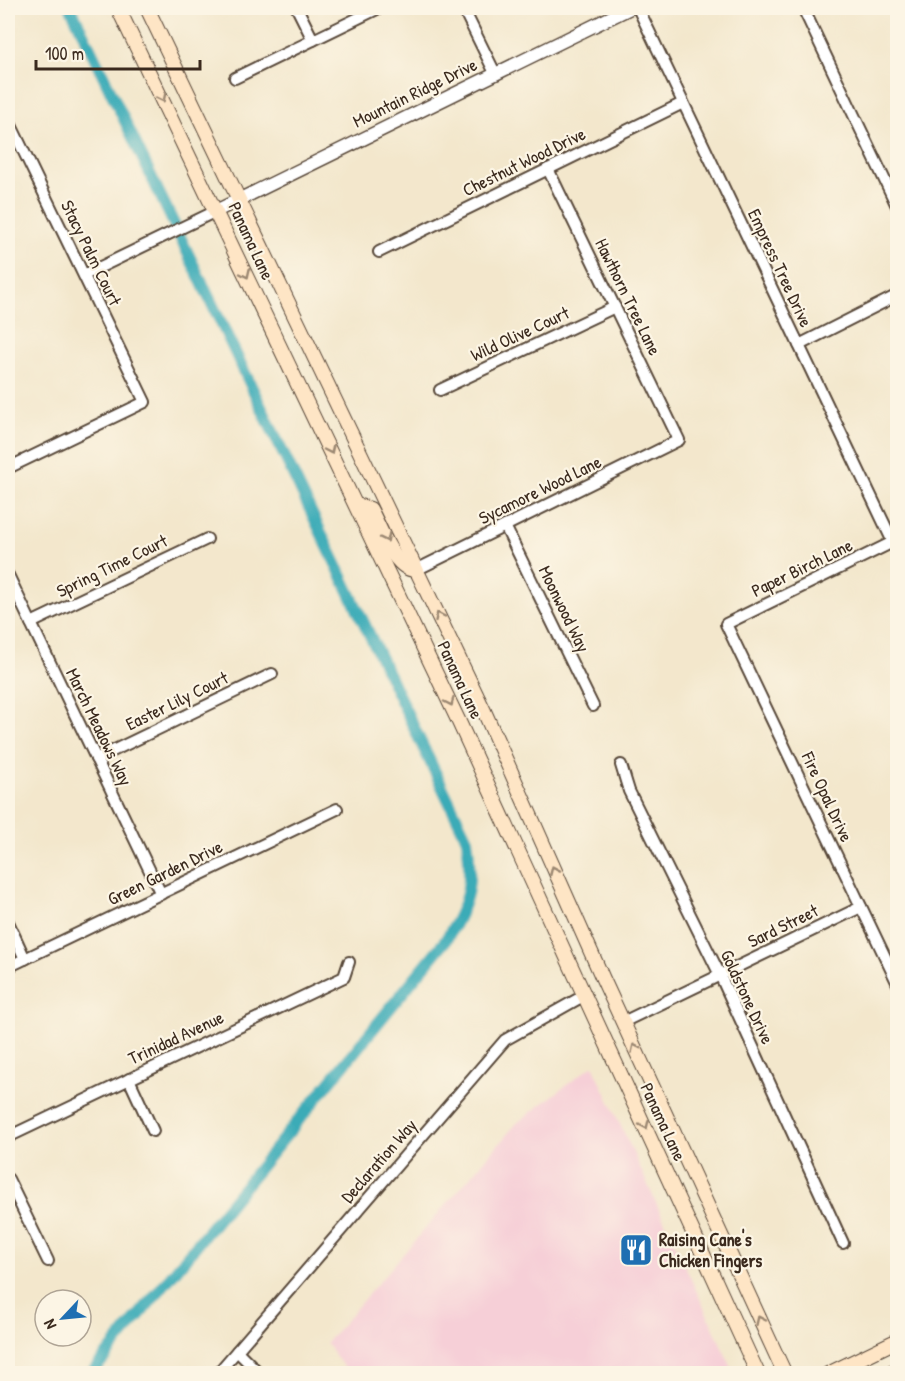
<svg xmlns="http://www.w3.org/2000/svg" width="905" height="1381" font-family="'Patrick Hand',sans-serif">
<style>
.built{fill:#f6cfd7}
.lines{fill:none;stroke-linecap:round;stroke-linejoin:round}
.canal{stroke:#3babb7;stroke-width:12}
.minor-casing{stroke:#574638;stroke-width:14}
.tertiary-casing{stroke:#574638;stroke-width:15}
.secondary-casing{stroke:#574638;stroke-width:16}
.minor{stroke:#fff;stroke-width:10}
.tertiary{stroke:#fff;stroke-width:12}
.secondary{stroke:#fee5c5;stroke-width:14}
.oneway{stroke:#9c8872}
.labels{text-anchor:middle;stroke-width:4.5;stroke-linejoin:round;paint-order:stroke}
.street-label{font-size:18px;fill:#3b2a1e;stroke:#fcf5e5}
.poi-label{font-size:18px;font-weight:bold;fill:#3b2a1e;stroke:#fcf5e5;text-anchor:start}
</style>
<rect width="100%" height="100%" fill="#fcf5e5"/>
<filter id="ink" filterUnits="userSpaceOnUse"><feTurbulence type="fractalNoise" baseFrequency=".0167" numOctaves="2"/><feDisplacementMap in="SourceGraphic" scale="12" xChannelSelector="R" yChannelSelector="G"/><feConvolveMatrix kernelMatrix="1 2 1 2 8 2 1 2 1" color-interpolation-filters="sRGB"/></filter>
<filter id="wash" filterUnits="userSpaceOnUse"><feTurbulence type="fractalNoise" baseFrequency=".008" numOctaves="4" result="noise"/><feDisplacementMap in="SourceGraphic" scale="24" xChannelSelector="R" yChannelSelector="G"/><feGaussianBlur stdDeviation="1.35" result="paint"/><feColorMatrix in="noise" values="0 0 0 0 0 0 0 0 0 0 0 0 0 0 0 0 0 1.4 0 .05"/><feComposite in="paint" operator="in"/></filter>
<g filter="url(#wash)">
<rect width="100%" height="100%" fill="#f3e7cc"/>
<polygon class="built" points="593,1065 734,1373 348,1373 326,1343 517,1123"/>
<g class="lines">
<path class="canal" d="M 71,8 L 467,839 C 473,883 469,903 445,941 L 91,1374"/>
</g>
</g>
<g filter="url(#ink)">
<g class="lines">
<defs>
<g id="minor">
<polyline points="297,8 313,40"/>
<polyline points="463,8 495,73"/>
<polyline points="638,8 893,542 726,624 898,984"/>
<polyline points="803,8 898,208"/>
<polyline points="235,78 379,8"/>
<polyline points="8,119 145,402 8,468"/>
<polyline points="379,252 683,103"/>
<polyline points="84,275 216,211"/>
<polyline points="799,345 898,295"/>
<polyline points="440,390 615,307"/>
<polyline points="505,526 593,706"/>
<polyline points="416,570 679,440 548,169"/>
<polyline points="8,575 161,894"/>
<polyline points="31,623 207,539"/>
<polyline points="96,759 272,674"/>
<polyline points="621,765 629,791 720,975 843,1243"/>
<polyline points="8,922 25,959"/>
<polyline points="8,967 337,809"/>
<polyline points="623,1022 861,907"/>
<polyline points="129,1079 153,1131"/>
<polyline points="8,1137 344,977 349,962"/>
<polyline points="8,1179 48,1261"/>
<polyline points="237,1351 260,1374"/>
<polyline points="217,1374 505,1040 585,995"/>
</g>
<polyline id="tertiary" points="216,211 630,8"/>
<g id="secondary">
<polyline points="118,8 459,722 758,1374"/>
<polyline points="147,8 484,711 603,979 785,1374"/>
<path d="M 356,505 L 370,509 C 380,526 394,571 416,570"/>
<polyline points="828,1374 898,1340"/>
<polyline points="887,1374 898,1369"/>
</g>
</defs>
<use href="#minor" class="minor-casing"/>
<use href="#tertiary" class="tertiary-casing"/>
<use href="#secondary" class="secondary-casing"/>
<use href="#minor" class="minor"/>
<use href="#tertiary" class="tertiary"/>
<use href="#secondary" class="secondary"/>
</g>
<defs><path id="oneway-chevron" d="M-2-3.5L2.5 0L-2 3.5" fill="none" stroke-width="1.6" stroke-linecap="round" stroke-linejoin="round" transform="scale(1.5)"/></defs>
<g class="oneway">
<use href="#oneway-chevron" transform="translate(162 98) rotate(64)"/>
<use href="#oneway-chevron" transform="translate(246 274) rotate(65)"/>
<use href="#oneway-chevron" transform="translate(330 450) rotate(65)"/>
<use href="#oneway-chevron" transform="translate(386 538) rotate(63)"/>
<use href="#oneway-chevron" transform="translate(439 616) rotate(-115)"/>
<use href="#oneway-chevron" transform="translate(450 702) rotate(65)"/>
<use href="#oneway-chevron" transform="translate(554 870) rotate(-114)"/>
<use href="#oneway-chevron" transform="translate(635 1048) rotate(-115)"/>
<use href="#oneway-chevron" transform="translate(645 1125) rotate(65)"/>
<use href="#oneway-chevron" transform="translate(760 1320) rotate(-115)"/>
</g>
</g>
<defs>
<symbol id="restaurant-square" viewBox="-11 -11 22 22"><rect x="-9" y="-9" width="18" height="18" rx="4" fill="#1f6fb2" stroke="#fcf5e5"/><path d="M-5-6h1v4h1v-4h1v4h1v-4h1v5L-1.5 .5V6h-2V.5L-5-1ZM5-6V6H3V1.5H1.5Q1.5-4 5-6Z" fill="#fff"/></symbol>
</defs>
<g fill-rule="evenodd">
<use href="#restaurant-square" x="617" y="1231" width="38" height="38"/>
</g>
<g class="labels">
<g class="street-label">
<text transform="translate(415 93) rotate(-26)" y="6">Mountain Ridge Drive</text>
<text transform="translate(524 162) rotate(-26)" y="6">Chestnut Wood Drive</text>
<text transform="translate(251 241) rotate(65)" y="6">Panama Lane</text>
<text transform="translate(91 253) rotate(64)" y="6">Stacy Palm Court</text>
<text transform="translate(780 268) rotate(65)" y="6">Empress Tree Drive</text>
<text transform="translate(628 297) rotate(64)" y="6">Hawthorn Tree Lane</text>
<text transform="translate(520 334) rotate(-25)" y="6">Wild Olive Court</text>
<text transform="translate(540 490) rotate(-26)" y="6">Sycamore Wood Lane</text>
<text transform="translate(112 566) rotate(-26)" y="6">Spring Time Court</text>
<text transform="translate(802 568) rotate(-26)" y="6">Paper Birch Lane</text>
<text transform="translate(564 609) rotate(64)" y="6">Moonwood Way</text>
<text transform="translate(460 680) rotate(65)" y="6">Panama Lane</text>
<text transform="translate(177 701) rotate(-26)" y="6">Easter Lily Court</text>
<text transform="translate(99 727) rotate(64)" y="6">March Meadows Way</text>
<text transform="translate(827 797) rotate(65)" y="6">Fire Opal Drive</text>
<text transform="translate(165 873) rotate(-26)" y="6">Green Garden Drive</text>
<text transform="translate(783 926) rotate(-26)" y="6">Sard Street</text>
<text transform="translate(747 997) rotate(65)" y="6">Goldstone Drive</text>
<text transform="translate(176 1038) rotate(-25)" y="6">Trinidad Avenue</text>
<text transform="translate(663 1122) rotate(65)" y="6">Panama Lane</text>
<text transform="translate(379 1161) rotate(-49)" y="6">Declaration Way</text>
</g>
<g class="poi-label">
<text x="659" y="1246">Raising Cane's<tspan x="659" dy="21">Chicken Fingers</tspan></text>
</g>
</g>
<rect width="905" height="1381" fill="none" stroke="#fcf5e5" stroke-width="30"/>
<g transform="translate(63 1318) rotate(244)"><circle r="28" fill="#fcf5e5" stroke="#afa495" stroke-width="1.5"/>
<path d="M0-4.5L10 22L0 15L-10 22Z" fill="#1f6fb2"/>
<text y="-9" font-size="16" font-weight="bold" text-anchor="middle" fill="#3b2a1e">N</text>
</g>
<path d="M36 60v9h164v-9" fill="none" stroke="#3b2a1e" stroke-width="3"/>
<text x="45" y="60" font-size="18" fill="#3b2a1e" stroke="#fcf5e5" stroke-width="4.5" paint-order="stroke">100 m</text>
</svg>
